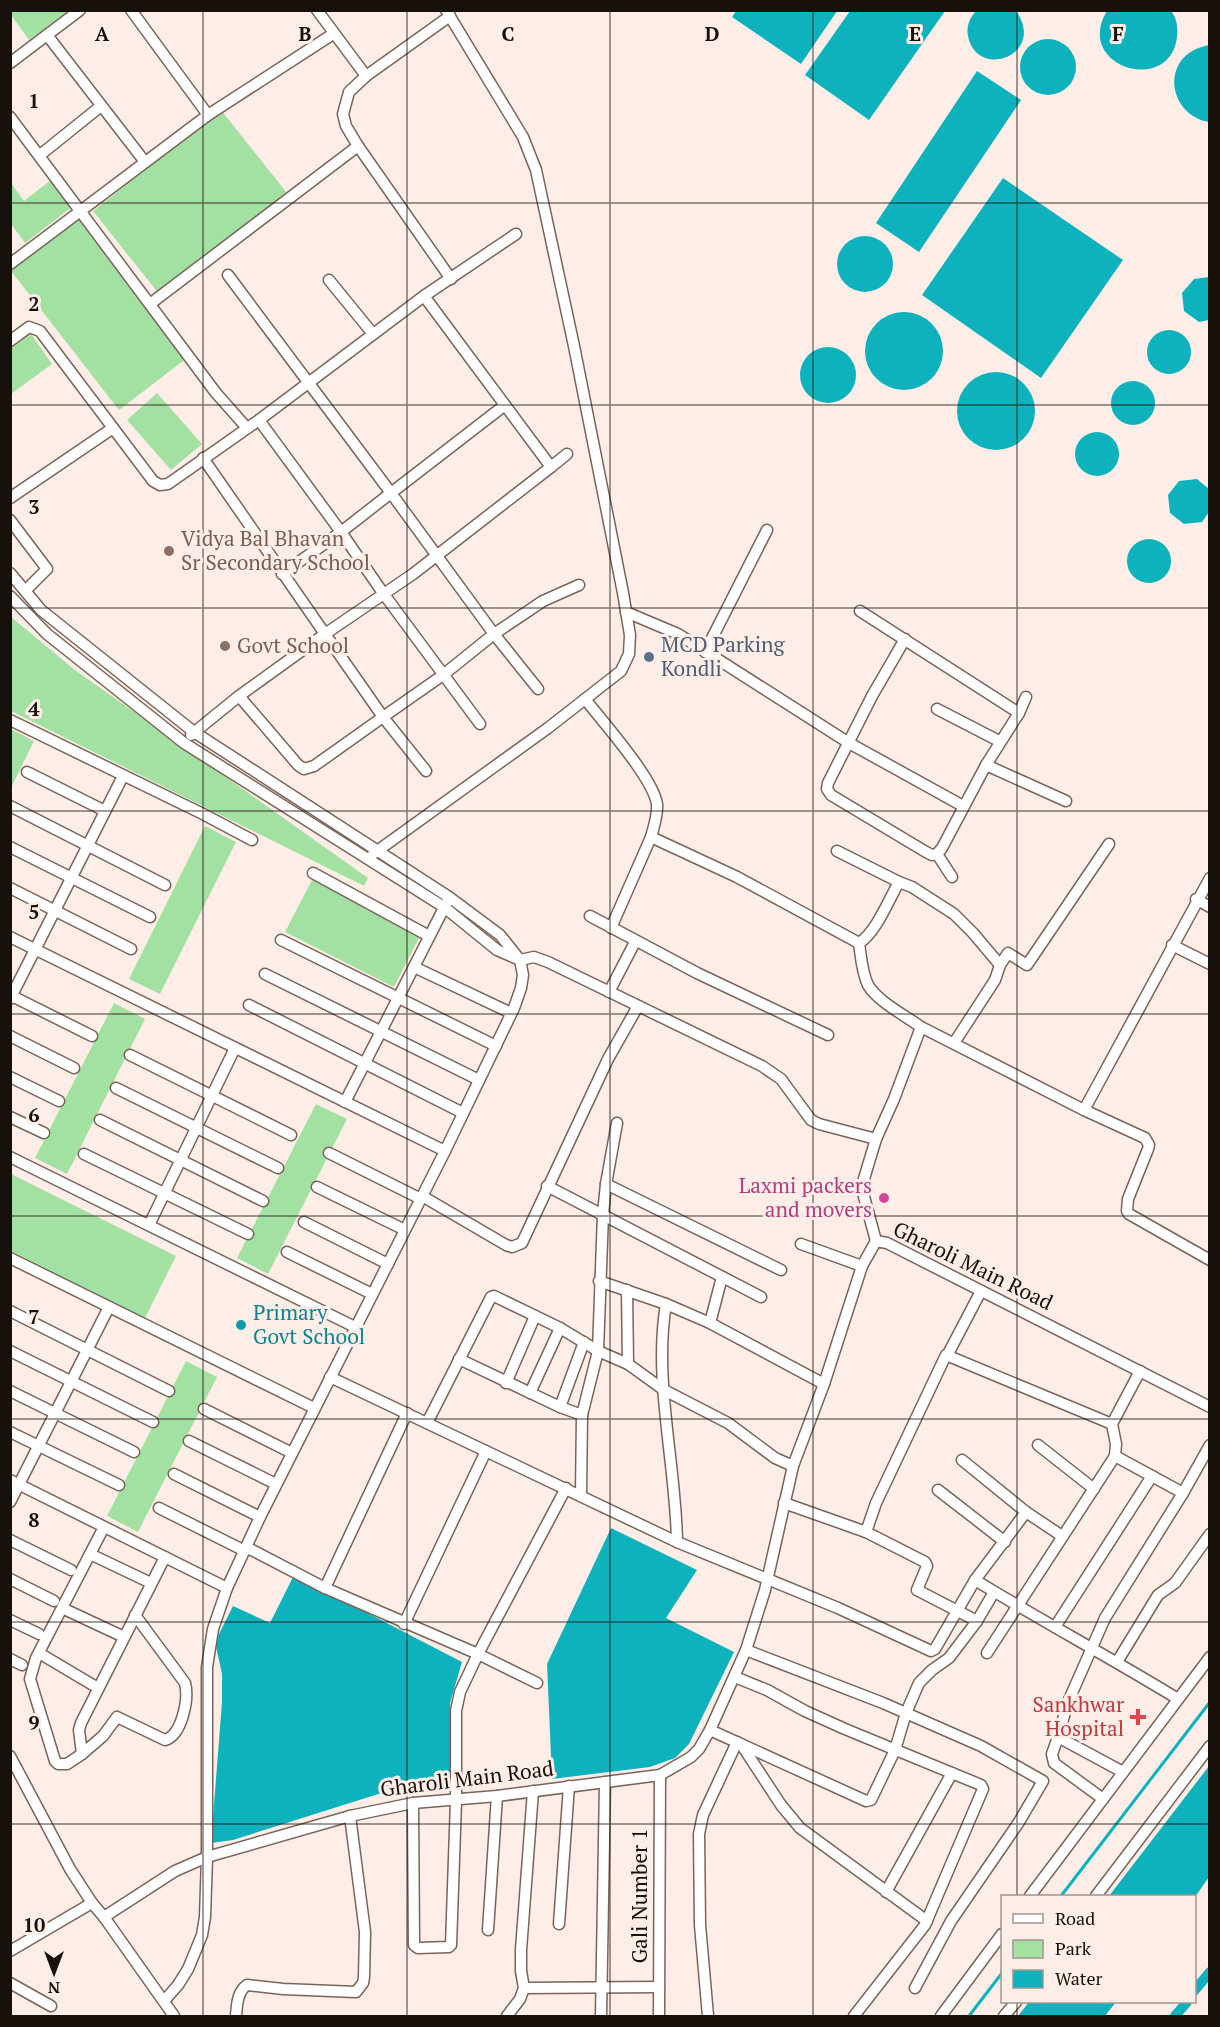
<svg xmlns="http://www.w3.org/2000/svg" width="1220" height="2027" font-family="'PT Serif',serif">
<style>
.green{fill:#a3e1a3}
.water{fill:#0db2bd}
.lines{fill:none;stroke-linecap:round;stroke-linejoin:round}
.stream{stroke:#0db2bd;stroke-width:3}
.canal{stroke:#0db2bd;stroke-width:10}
.minor-casing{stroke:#7a6459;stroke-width:13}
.minor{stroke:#fff;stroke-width:10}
.grid{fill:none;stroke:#18100b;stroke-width:1.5;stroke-opacity:0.55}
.education-dot{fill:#8d6e63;stroke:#feeee7;stroke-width:2}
.service-dot{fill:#5c6f8a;stroke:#feeee7;stroke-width:2}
.hotel-dot{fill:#d1479c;stroke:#feeee7;stroke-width:2}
.culture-dot{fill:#0f9aa8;stroke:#feeee7;stroke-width:2}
.health-dot{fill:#e0444e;stroke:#feeee7;stroke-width:2}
.labels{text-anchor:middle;stroke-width:6;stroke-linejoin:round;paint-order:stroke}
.education-label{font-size:21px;fill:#785e54;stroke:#feeee7;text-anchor:start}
.service-label{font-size:21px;fill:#4e5e75;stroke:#feeee7;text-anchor:start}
.hotel-label{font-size:21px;fill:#b23c85;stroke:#feeee7;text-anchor:end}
.street-label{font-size:21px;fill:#18100b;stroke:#feeee7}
.culture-label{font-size:21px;fill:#0d838f;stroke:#feeee7;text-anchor:start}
.health-label{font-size:21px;fill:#be3a42;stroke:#feeee7;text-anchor:end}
.grid-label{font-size:20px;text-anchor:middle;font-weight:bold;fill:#18100b;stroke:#feeee7;stroke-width:6;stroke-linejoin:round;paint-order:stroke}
</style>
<rect width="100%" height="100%" fill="#feeee7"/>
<g class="green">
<polygon points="10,11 11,10 69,11 29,40 11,15"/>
<polygon points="221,110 287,193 159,294 93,211"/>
<polygon points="55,177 76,204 25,243 11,224 11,183 24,201"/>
<polygon points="77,217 187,358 119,410 11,271"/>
<polygon points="31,334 52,364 11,394 11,348"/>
<polygon points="157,393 202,444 171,470 127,420"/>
<polygon points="10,616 75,670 368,878 364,886 11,711"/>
<polygon points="11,729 34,741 11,788"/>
<polygon points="205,826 236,842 160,994 129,979"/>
<polygon points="312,880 421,934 394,987 285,932"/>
<polygon points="114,1003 145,1019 67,1174 35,1158"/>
<polygon points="316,1104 347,1119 268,1274 237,1258"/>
<polygon points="11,1174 176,1256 145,1318 11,1251"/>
<polygon points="186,1361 217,1377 138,1532 107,1516"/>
</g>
<g class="water">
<path d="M 977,10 L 1016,11 C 1047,55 977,81 968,36 C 966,26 970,17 977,10 Z"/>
<polygon points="736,11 736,10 837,11 801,64 732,17"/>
<polygon points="850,11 945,11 869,120 805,75"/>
<path d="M 1107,11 L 1171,11 C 1177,18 1178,28 1177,37 C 1170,96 1073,67 1107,11 Z"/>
<circle cx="1048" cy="67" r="28"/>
<path d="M 1209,45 L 1210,45 L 1209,122 C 1172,116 1160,66 1196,49 C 1200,47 1205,46 1209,45 Z"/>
<polygon points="977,71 1021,100 919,252 876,223"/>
<polygon points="1003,178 1123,260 1041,378 922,295"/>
<circle cx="865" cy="264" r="28"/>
<polygon points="1209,277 1209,320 1199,322 1184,311 1182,293 1194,279"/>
<circle cx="904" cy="351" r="39"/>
<circle cx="1169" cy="352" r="22"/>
<circle cx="828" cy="375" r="28"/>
<circle cx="996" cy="411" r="39"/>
<circle cx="1133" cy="403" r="22"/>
<circle cx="1097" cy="454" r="22"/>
<polygon points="1197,479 1209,489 1209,512 1202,522 1184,524 1170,513 1168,495 1179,481"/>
<circle cx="1149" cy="561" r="22"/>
<polygon points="611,1528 697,1570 666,1618 734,1652 689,1744 675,1758 650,1767 552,1779 547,1664"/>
<polygon points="294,1575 462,1662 450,1703 455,1785 388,1791 233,1840 211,1843 222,1702 222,1674 215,1642 233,1606 270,1623"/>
<polygon points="1209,1766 1209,1877 1195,1897 1109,1896"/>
<polygon points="1029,2002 1116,2002 1105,2016 1018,2016"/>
</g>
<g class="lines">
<g class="stream">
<polyline points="1061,1896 1210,1702"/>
<polyline points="969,2016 1002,1973"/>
</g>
<g class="canal">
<polyline points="1194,1991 1210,1972"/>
<polyline points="1175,2016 1187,2002"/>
</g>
<defs>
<g id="minor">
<polyline points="317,10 366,76"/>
<polyline points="450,16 366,76 349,92 343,114 346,126 358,146 451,279"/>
<polyline points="47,35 145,162"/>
<polyline points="10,63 80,10"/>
<polyline points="208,115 333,34"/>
<polyline points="10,117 216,393 247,428"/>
<polyline points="40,155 101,106"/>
<polyline points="10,264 208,115 131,10"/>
<polyline points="228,275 391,493 505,405"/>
<polyline points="329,280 373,334"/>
<polyline points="424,296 551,467 567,454"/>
<polyline points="150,304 358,146"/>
<polyline points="10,341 29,327 40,331 153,481 160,485 168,484 259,420 424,296 516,234"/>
<polyline points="259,420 341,532 282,574"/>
<polyline points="10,498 113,428"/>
<polyline points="10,520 47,569 25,591"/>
<polyline points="10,573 41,610 194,732 449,897 500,935 520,960 523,975 521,988 514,1008 445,1151 260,1517 227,1588 213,1629 207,1667 207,1857 205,1917 202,1935 188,1969 178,1985 164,2001"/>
<polyline points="10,596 47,634 184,743 444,907 497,950 520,960 534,957 548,962 762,1066 781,1079 811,1120 819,1124 876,1139"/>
<polyline points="860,611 1019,713"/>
<polyline points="626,612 678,634 849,743 963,806"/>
<polyline points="905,639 872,696 828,783 827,789 831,795 926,852 932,855 937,854 942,848 986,765 1019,713 1026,697"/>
<polyline points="705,652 767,530"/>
<polyline points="239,696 298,765 304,769 314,766 383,717 325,634 413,574 551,467"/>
<path d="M 585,699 C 603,722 653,778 657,804 C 658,815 654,826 651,837 L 611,928"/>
<polyline points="937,709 999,741"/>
<polyline points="10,720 203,814 252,840"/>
<polyline points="480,724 383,593 341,532 391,493 494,634 538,689"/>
<polyline points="191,735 239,696 325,634 203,458"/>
<polyline points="986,765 1066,801"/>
<polyline points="426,771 383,717 443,675 494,634 543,601 579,585"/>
<polyline points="27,772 105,811"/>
<polyline points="10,806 165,885"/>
<path d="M 651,837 L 737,877 L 859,943 C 876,933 889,899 899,882"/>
<polyline points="10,847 150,917"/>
<polyline points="837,851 899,882 912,887 954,914 973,933 1000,965 995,980 954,1043"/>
<polyline points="373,854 548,728 621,671 629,654 630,635 623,593 574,346 536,170 523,137 446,10"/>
<polyline points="937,854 952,877"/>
<polyline points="313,873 429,936"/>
<polyline points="10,888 131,949"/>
<polyline points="1196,899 1210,907"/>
<polyline points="590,916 697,973 828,1035"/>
<polyline points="10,937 445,1151"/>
<polyline points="281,940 496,1046"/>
<path d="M 859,943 C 861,957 862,973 868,985 C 877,1001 906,1016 921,1027 L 894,1099 L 876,1139 L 863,1182 L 863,1193 L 876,1241"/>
<polyline points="1172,945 1210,964"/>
<polyline points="1000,965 1008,953 1027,965 1109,844"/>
<polyline points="414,967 511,1013"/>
<polyline points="265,974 479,1080"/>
<polyline points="609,992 635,942"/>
<polyline points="10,995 92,1036"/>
<polyline points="10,999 123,776"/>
<polyline points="249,1005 463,1113"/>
<polyline points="921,1027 1084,1110 1145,1138 1149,1145 1148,1149 1128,1199 1127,1211 1129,1214 1210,1260"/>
<polyline points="10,1036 74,1068"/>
<polyline points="130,1055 291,1135"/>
<polyline points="10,1077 59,1101"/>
<polyline points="116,1088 278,1168"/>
<polyline points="345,1102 447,902"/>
<polyline points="1084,1110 1210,878"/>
<polyline points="10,1117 44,1133"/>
<polyline points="100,1120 263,1201"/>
<polyline points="329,1153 421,1199"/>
<polyline points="84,1154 248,1234"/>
<polyline points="10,1157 355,1327"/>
<polyline points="606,1184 781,1270"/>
<polyline points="547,1186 761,1297"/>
<polyline points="317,1187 405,1230"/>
<polyline points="422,1196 506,1245 512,1247 522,1243 608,1059 638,1006"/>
<polyline points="304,1222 388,1264"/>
<polyline points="149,1225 235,1048"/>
<polyline points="801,1244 862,1266"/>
<polyline points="287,1252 372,1294"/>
<polyline points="10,1258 314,1408"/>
<polyline points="599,1281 666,1304 710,1323 824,1384"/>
<polyline points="627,1290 628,1364"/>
<path d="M 666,1304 C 653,1380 676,1465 677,1542"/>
<polyline points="10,1311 169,1391"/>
<polyline points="710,1323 722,1277"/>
<polyline points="10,1351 153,1422"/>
<polyline points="948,1354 981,1291"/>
<polyline points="459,1359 560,1407 582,1415"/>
<polyline points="330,1377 677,1542 838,1608 931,1651 935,1649 975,1580 1026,1512"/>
<polyline points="506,1383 535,1316"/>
<polyline points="10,1391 134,1452"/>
<polyline points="530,1393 560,1328"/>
<polyline points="560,1407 584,1342"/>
<polyline points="204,1409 292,1453"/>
<polyline points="427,1423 491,1297 494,1296 560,1328 598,1351 628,1364 664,1390 728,1423 775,1458 793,1466"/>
<polyline points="10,1432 119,1485"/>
<polyline points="189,1441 276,1484"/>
<polyline points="1038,1445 1094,1489"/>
<polyline points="1115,1456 1183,1493"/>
<polyline points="962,1460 1026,1512 1062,1536"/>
<polyline points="174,1474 260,1517"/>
<polyline points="10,1480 227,1588"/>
<polyline points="938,1490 1005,1542"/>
<polyline points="581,1496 582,1415 598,1351 603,1214 606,1184 617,1123"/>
<polyline points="10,1502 109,1307"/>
<polyline points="784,1503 866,1532 876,1503 946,1355 1112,1424 1140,1371"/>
<polyline points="159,1508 245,1551"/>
<path d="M 104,1527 L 36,1658 L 30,1679 L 55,1761 L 58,1764 L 67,1764 L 82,1754 L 103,1736 L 117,1717 L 165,1740 C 182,1735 189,1699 185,1683 L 135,1615"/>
<polyline points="866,1532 925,1562 927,1566 917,1590 977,1621"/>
<polyline points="10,1540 71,1570"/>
<polyline points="246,1547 325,1588 478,1654 537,1683"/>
<polyline points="90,1554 151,1583"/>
<polyline points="10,1579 54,1601"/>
<path d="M 975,1580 C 1042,1621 1111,1658 1178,1699"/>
<polyline points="325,1588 407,1413"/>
<polyline points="62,1608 124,1637"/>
<polyline points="10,1620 39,1634"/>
<polyline points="404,1624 486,1451"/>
<polyline points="1055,1627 1152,1476"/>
<polyline points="746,1650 883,1703 981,1746 1043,1781 1019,1822 951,1921 915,1988"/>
<polyline points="39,1653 98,1688"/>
<polyline points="987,1653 1115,1456 1116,1444 1112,1424"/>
<polyline points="10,1659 22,1665"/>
<polyline points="1117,1662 1158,1595 1175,1583 1210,1534"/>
<polyline points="735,1677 767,1690 805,1711 845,1729 981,1785 983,1789 925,1925 854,2016"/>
<polyline points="710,1730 866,1801 871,1800 895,1750 906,1713 919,1683 932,1670 949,1658 977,1621 994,1592"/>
<polyline points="1058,1737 1052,1754 1054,1763 1103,1799"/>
<polyline points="741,1744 781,1805 800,1828 927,1921"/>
<polyline points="82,1754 79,1730 81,1723 165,1557"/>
<polyline points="10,1756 70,1869 92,1903"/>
<polyline points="1123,1772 1058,1737 1068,1702 1105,1618 1183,1493 1210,1445"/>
<polyline points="413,1803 414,1945 418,1948 449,1947 451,1945 456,1801 456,1711 460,1692 478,1654 566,1488"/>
<polyline points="886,1892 952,1773"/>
<polyline points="1030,1896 1210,1657"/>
<polyline points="1096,1896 1210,1746"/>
<polyline points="104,1917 174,2016"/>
<polyline points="559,1924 569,1786"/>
<polyline points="488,1930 497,1796"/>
<polyline points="10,1951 92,1903 104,1917 175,1871 207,1857 350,1816 413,1803 497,1796 660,1775 691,1757 699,1749 710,1730 746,1650 765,1590 793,1466 824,1384 862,1266 876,1241 887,1243 1210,1407"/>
<polyline points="10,1983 51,2006"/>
<polyline points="524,1988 658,1987"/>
<path d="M 236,2016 C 237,2005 237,1992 247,1985 L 283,1989 L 356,1992 L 363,1983 L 364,1977 L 365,1932 L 350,1816"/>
<polyline points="507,2016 520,1999 524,1988 521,1971 521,1950 533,1791"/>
<polyline points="601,2016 605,1782"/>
<polyline points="659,2016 660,1775"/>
<polyline points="708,2016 700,1925 699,1834 703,1815 737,1742"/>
<polyline points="941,2016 1002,1934"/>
<polyline points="1004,2016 1016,2002"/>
</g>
</defs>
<use href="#minor" class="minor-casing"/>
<use href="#minor" class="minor"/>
</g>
<path class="grid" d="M 203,10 L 203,2016M 407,10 L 407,2016M 610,10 L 610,2016M 813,10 L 813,2016M 1017,10 L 1017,1896M 10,203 L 1210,203M 10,405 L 1210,405M 10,608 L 1210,608M 10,811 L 1210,811M 10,1014 L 1210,1014M 10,1216 L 1210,1216M 10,1419 L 1210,1419M 10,1622 L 1210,1622M 10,1824 L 1210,1824M 1017,2002 L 1017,2016"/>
<g class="education-dot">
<circle cx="169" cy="551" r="6"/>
<circle cx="225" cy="646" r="6"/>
</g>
<circle class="service-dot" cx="649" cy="657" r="6"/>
<circle class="hotel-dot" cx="884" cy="1198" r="6"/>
<circle class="culture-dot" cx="241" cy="1325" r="6"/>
<path class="health-dot" d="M1135 1708h6v6h6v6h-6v6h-6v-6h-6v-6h6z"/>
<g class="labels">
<g class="education-label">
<text x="181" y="546">Vidya Bal Bhavan<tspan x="181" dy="24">Sr Secondary School</tspan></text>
<text x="237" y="653">Govt School</text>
</g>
<g class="service-label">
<text x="661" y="652">MCD Parking<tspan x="661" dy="24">Kondli</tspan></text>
</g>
<g class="hotel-label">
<text x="872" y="1193">Laxmi packers<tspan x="872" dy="24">and movers</tspan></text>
</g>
<g class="street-label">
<text transform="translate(973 1266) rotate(26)" y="7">Gharoli Main Road</text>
<text transform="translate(467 1779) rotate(-7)" y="7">Gharoli Main Road</text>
<text transform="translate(640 1896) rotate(-90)" y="7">Gali Number 1</text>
</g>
<g class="culture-label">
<text x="253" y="1320">Primary<tspan x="253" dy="24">Govt School</tspan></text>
</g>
<g class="health-label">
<text x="1124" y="1712">Sankhwar<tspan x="1124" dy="24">Hospital</tspan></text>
</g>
</g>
<g class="grid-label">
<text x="102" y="41">A</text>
<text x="305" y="41">B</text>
<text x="508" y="41">C</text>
<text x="712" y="41">D</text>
<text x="915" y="41">E</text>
<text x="1118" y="41">F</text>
<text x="34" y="108">1</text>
<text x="34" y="311">2</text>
<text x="34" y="514">3</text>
<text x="34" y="716">4</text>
<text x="34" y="919">5</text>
<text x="34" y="1122">6</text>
<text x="34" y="1324">7</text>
<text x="34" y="1527">8</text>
<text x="34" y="1730">9</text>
<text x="34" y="1932">10</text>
</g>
<rect width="1220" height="2027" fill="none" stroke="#18100b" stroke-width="24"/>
<rect x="1001" y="1895" width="195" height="108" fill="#feeee7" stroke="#a2958f" stroke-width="1.5"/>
<rect x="1013" y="1914" width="30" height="9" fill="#ffffff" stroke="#a2958f" stroke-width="1.5"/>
<text x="1055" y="1925" font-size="18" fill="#18100b">Road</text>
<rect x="1013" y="1940" width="30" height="18" fill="#a3e1a3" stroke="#a2958f" stroke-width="1.5"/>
<text x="1055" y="1955" font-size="18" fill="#18100b">Park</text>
<rect x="1013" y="1970" width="30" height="18" fill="#0db2bd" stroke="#a2958f" stroke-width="1.5"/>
<text x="1055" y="1985" font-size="18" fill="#18100b">Water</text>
<g transform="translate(54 1973) rotate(180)" stroke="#feeee7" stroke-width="4.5" paint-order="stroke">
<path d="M0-4.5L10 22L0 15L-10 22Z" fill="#18100b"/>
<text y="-9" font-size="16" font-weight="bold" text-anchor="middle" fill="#18100b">N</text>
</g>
</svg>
